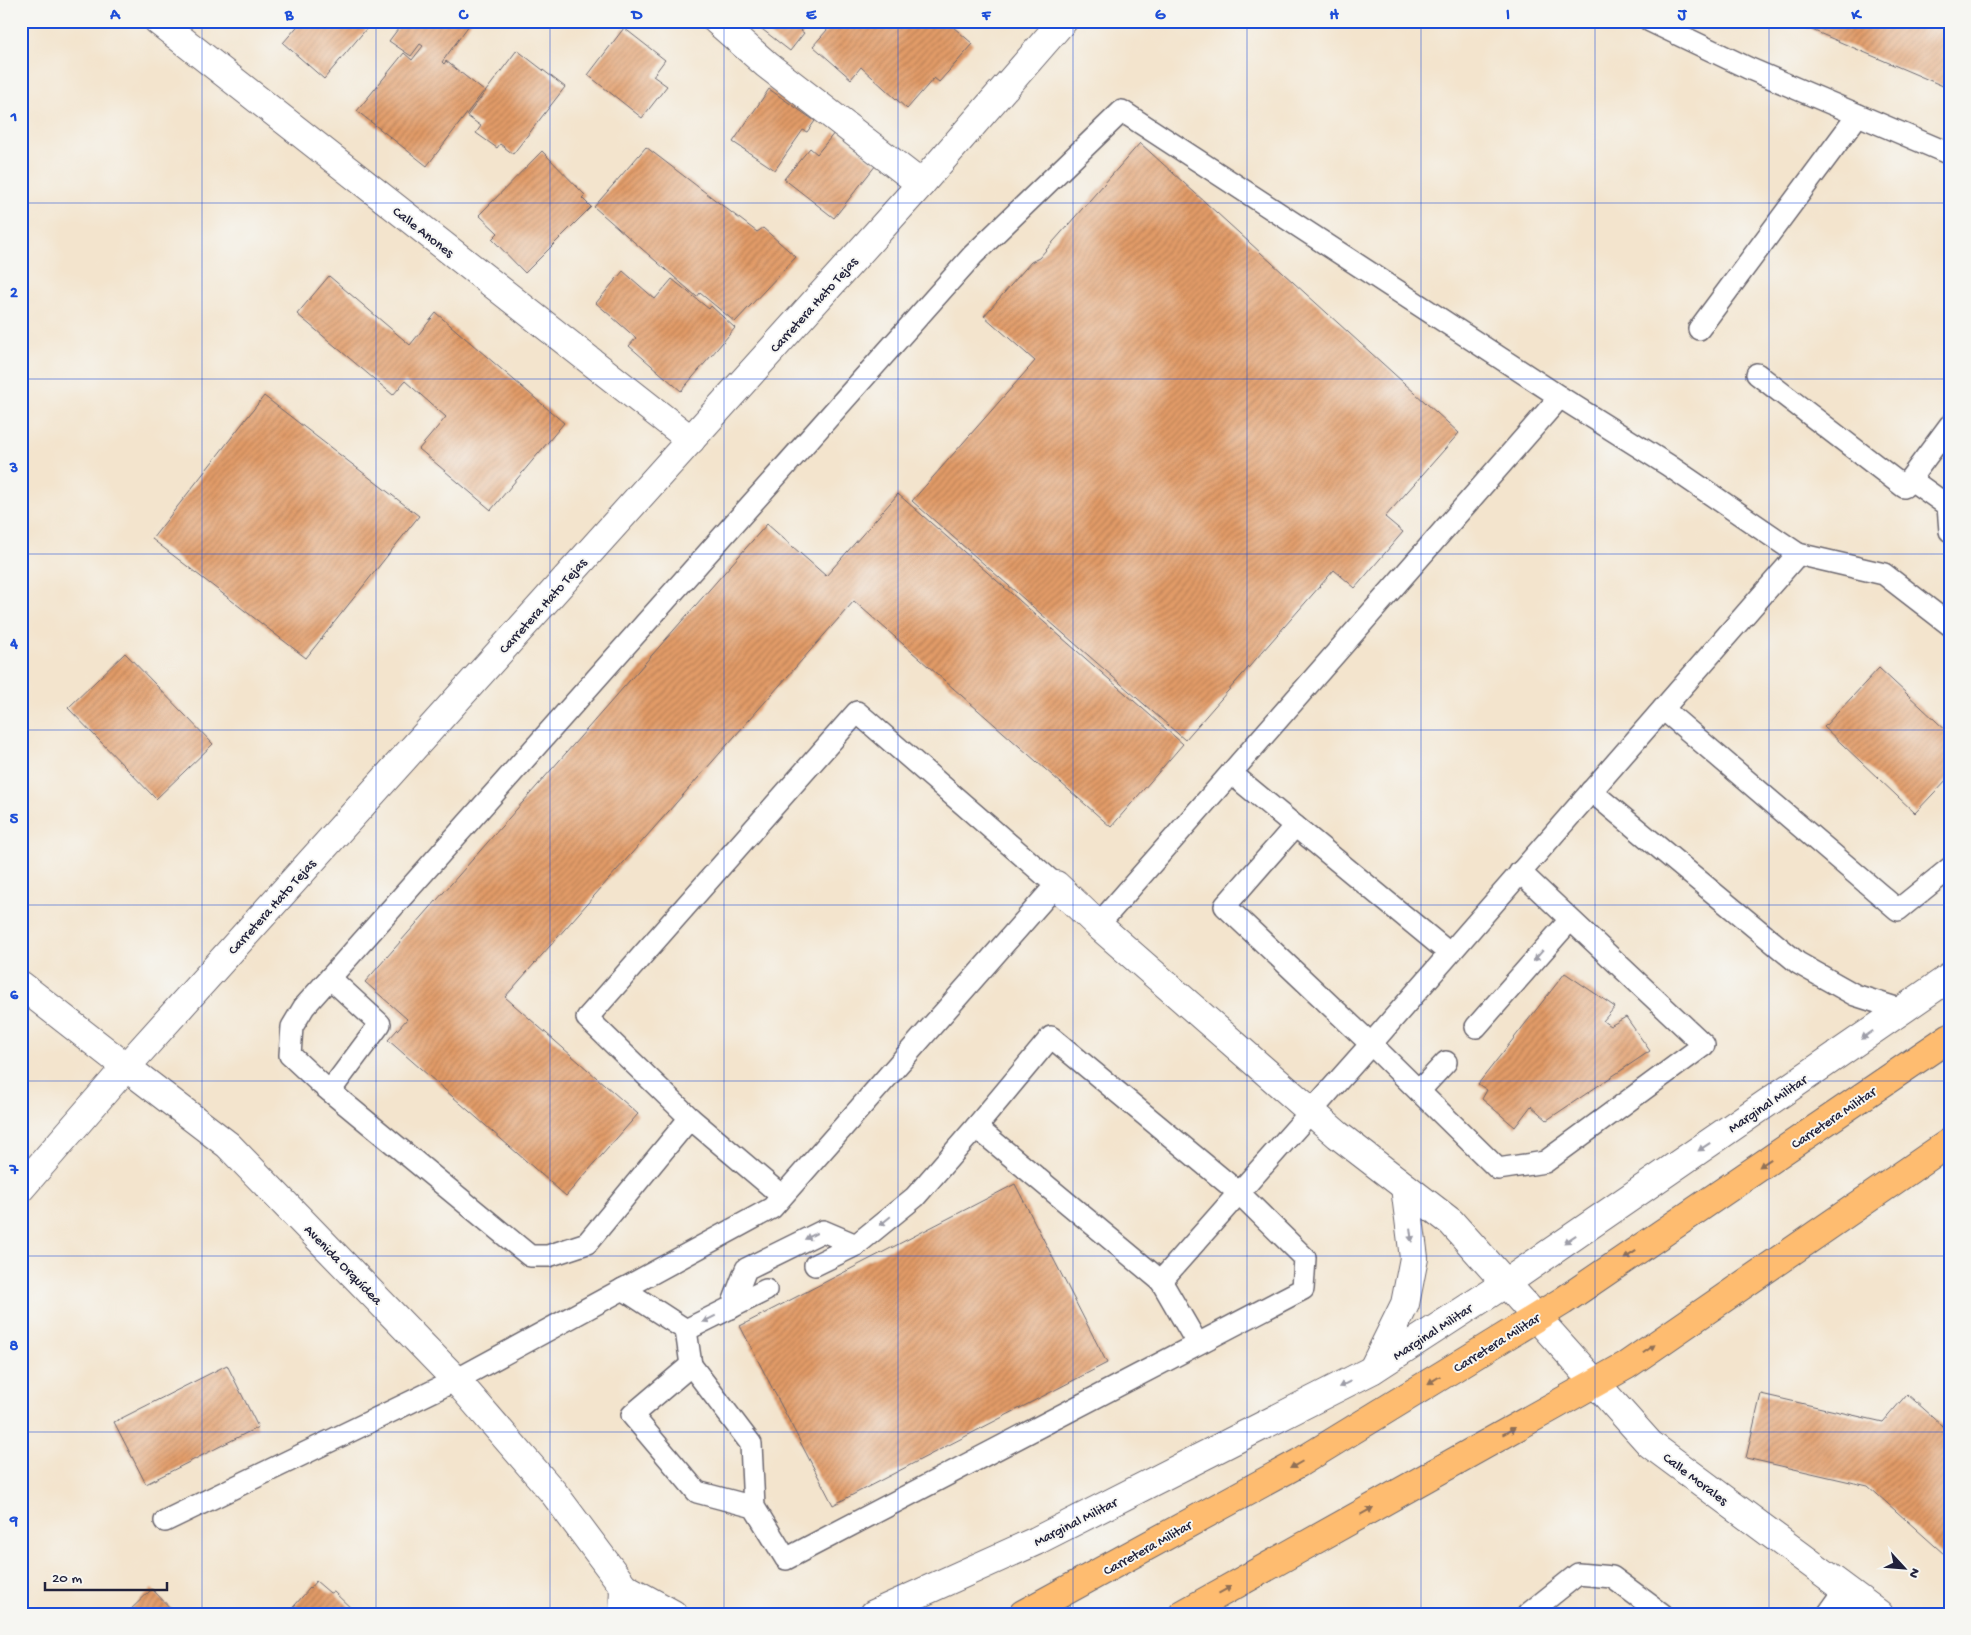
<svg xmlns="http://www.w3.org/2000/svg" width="1971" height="1635" font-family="'Gochi Hand',sans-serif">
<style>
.building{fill:url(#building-hatch)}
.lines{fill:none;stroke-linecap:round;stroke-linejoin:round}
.service-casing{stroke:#6b666e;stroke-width:24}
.minor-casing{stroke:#6b666e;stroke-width:30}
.tertiary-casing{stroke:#6b666e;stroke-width:30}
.primary-casing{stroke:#6b666e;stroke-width:30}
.service{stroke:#fff;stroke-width:21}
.minor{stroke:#fff;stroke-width:28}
.tertiary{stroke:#fff;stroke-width:28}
.primary{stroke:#febc70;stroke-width:28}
.oneway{fill:#9c9ca7}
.oneway2{fill:#906f56}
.grid{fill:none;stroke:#1d4ed8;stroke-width:1;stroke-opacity:0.55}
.labels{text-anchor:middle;stroke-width:4;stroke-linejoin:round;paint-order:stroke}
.street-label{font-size:14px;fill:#22223b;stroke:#f6f6f2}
.neatline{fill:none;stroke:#1d4ed8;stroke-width:2}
.grid-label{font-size:16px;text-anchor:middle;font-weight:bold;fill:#1d4ed8}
</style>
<defs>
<pattern id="building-hatch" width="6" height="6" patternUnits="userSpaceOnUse" patternTransform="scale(1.25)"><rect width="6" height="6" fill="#e29b67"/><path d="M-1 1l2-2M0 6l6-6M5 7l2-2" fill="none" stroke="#b77e56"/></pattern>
</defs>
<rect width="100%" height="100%" fill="#f6f6f2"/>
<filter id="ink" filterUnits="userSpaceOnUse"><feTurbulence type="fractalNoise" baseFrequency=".02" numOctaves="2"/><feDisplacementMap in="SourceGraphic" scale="10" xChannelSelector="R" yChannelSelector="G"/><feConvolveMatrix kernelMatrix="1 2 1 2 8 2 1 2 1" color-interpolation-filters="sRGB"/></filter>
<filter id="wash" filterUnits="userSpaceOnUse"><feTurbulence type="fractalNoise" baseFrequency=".0096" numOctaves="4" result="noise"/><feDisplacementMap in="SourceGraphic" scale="20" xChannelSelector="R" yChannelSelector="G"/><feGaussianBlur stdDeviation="1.12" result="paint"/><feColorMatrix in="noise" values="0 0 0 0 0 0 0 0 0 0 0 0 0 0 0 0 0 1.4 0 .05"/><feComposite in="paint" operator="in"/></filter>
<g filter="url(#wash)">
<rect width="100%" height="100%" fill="#f3e4cd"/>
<g id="blocks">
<g class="building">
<polygon points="302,21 358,21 367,28 324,79 283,43"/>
<polygon points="404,21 472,21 442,62 444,64 446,61 484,91 427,166 357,111 404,53 412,60 423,46 420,44 411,56 389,41"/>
<polygon points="760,21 809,21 801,31 804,33 790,51 758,26 761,22"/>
<polygon points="835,21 946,21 973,44 939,82 934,78 907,109 861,67 851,79 813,46"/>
<polygon points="1791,21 1950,21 1950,89"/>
<polygon points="624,28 665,60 653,76 667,86 642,118 588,75"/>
<polygon points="517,50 565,87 513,154 500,144 497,148 476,133 481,126 467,116"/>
<polygon points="769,89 815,121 807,132 803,130 775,170 733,142"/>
<polygon points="835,132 876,165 834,218 784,179 810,148 817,154"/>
<polygon points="1140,143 1459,433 1385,517 1403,532 1355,588 1334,570 1185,740 912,501 1035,361 984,316 1031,262 1039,258"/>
<polygon points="646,147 757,232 763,228 796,257 735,322 700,293 697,297 594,207"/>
<polygon points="542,151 585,195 582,198 591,207 525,273 492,239 498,233 479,215"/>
<polygon points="623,271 655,299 672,279 709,309 711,306 735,328 681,391 629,346 636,338 596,303"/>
<polygon points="329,276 410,345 436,313 564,423 491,510 419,449 446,417 405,381 393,395 297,314"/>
<polygon points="264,396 419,516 306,658 152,539"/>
<polygon points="898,494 1183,744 1111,827 854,601 505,997 638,1114 566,1196 388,1040 407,1019 365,982 767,524 826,576"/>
<polygon points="125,653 213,744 156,799 68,708"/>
<polygon points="1879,668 1950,734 1950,776 1915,813 1824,727"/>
<polygon points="1565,973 1615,1007 1603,1021 1610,1026 1626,1017 1650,1051 1547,1120 1531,1106 1515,1127 1482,1099 1487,1090 1478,1084"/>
<polygon points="1015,1184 1107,1363 833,1505 740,1326"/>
<polygon points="227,1365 258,1427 146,1484 114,1422"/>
<polygon points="1761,1394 1883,1422 1907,1394 1950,1432 1950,1547 1944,1554 1868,1486 1746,1458"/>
<polygon points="316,1581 330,1593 334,1592 357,1614 291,1614 289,1612"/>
<polygon points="152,1589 176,1614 126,1614"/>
</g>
</g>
</g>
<g filter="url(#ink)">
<use href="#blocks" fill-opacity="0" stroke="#6b666e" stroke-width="1"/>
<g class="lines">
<defs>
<g id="service">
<polyline points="1650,21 1748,68 1950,154"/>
<polyline points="1699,329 1858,115"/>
<polyline points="1757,374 1904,487 1950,425"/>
<polyline points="1910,479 1948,506 1950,531"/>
<polyline points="1663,709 1898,910 1950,868"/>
<polyline points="1231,773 1449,953"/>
<polyline points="1591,791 1798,963 1855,995 1902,1010"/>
<polyline points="1295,826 1225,906 1371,1044 1498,1169 1545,1162 1704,1045 1520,872"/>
<polyline points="1098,925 1560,397"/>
<polyline points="1476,1027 1570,920"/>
<polyline points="330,1091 380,1024 330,978"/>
<polyline points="1419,1091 1446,1062"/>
<polyline points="782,1196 690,1118 587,1243 548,1256 530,1256 321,1084 290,1055 292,1027 304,1007 973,255 1122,111 1560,397 1668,465 1798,554"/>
<polyline points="815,1265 856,1245 915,1197 976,1127"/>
<polyline points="1161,1281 1197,1343"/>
<polyline points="623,1289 686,1330 691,1365"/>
<polyline points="731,1308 746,1269 823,1231 856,1245"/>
<polyline points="686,1330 766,1290"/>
<path d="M 754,1507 L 751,1444 L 691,1365 L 632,1415 L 697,1492 L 754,1507 L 786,1559 L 1303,1289 L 1305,1258 L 1239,1193 L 1051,1037 L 976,1127 L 1161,1281 C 1231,1202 1300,1123 1371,1044 L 1798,554 L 1884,574 L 1950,625"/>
<polyline points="165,1521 456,1380 772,1208 1056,885 857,712 587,1018 690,1118"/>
<polyline points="1528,1614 1578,1574 1612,1577 1662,1614"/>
<polyline points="1828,1614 1846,1589"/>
</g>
<g id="minor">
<polyline points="158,21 691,440"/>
<polyline points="717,21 767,65 921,184"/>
<polyline points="1056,885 1098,925 1338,1135 1451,1222 1650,1444 1879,1614"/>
<polyline points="126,1067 228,1145 456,1380 553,1492 624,1587 673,1614"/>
<polyline points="1373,1369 1405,1304 1414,1258 1405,1187"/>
<polyline points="623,1614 624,1587"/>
<polyline points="874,1614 1036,1541 1372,1370 1506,1283 1950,977"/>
</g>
<g id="tertiary">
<polyline points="21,985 126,1067"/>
<polyline points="21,1188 126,1067 921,184 1063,21"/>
</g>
<g id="primary">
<polyline points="1023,1614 1299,1463 1563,1301 1950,1037"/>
<polyline points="1183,1614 1627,1365 1950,1142"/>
</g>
</defs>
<use href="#service" class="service-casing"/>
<use href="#minor" class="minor-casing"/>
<use href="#tertiary" class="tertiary-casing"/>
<use href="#primary" class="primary-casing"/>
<use href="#service" class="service"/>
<use href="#minor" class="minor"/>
<use href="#tertiary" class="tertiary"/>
<use href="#primary" class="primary"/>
</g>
<defs><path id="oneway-solid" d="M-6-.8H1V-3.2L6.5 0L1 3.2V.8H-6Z" transform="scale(1.25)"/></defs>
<g class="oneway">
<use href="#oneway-solid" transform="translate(1538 956) rotate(131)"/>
<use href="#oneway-solid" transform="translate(1867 1035) rotate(145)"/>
<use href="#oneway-solid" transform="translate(1704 1147) rotate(146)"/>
<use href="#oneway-solid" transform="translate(885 1221) rotate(141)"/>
<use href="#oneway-solid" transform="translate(1411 1235) rotate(83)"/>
<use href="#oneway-solid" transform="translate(811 1236) rotate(153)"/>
<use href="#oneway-solid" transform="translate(1570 1239) rotate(146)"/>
<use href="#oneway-solid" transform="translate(709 1319) rotate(154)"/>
<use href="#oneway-solid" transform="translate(1345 1384) rotate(153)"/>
</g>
<g class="oneway2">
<use href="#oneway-solid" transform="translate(1765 1163) rotate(146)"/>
<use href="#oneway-solid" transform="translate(1630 1255) rotate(146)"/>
<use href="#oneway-solid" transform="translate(1649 1349) rotate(-35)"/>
<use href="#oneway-solid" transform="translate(1434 1380) rotate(148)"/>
<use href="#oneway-solid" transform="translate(1509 1431) rotate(-29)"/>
<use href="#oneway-solid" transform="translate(1296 1465) rotate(150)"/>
<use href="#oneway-solid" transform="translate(1367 1511) rotate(-29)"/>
<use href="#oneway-solid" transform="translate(1225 1590) rotate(-29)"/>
</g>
</g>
<path class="grid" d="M 202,21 L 202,1614M 376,21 L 376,1614M 550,21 L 550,1614M 724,21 L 724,1614M 898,21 L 898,1614M 1073,21 L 1073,1614M 1247,21 L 1247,1614M 1421,21 L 1421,1614M 1595,21 L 1595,1614M 1769,21 L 1769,1614M 21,203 L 1950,203M 21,379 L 1950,379M 21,554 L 1950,554M 21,730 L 1950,730M 21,905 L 1950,905M 21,1081 L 1950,1081M 21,1256 L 1950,1256M 21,1432 L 1950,1432"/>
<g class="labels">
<g class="street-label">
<text transform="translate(424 231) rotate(38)" y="5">Calle Anones</text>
<text transform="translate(813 304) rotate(-48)" y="5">Carretera Hato Tejas</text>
<text transform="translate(542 605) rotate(-48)" y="5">Carretera Hato Tejas</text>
<text transform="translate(271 906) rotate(-48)" y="5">Carretera Hato Tejas</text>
<text transform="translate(1767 1103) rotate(-34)" y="5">Marginal Militar</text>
<text transform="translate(1833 1117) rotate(-34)" y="5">Carretera Militar</text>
<text transform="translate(344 1264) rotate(46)" y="5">Avenida Orquídea</text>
<text transform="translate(1432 1331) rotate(-33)" y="5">Marginal Militar</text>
<text transform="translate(1496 1342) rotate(-32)" y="5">Carretera Militar</text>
<text transform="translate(1696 1478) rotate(37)" y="5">Calle Morales</text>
<text transform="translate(1075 1521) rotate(-27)" y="5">Marginal Militar</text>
<text transform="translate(1147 1547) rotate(-29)" y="5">Carretera Militar</text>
</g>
</g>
<rect width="1971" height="1635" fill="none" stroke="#f6f6f2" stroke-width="55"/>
<g transform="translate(1904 1568) rotate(116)" stroke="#f6f6f2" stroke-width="4" paint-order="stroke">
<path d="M0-4L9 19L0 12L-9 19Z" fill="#22223b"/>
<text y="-8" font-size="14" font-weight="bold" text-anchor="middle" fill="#22223b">N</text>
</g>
<path d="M45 1582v8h122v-8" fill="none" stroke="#22223b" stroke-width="2.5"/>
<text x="52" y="1582" font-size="15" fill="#22223b" stroke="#f6f6f2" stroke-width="4" paint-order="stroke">20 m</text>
<rect x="28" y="28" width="1916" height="1580" class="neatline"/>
<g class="grid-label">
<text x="115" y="19">A</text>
<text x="289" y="19">B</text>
<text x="463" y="19">C</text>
<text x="637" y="19">D</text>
<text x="811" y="19">E</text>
<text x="986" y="19">F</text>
<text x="1160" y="19">G</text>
<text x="1334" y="19">H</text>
<text x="1508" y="19">I</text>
<text x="1682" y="19">J</text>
<text x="1856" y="19">K</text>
<text x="14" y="121">1</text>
<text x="14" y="297">2</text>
<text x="14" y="472">3</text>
<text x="14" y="648">4</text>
<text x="14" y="823">5</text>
<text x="14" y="999">6</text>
<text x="14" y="1174">7</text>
<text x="14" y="1350">8</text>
<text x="14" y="1525">9</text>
</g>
</svg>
